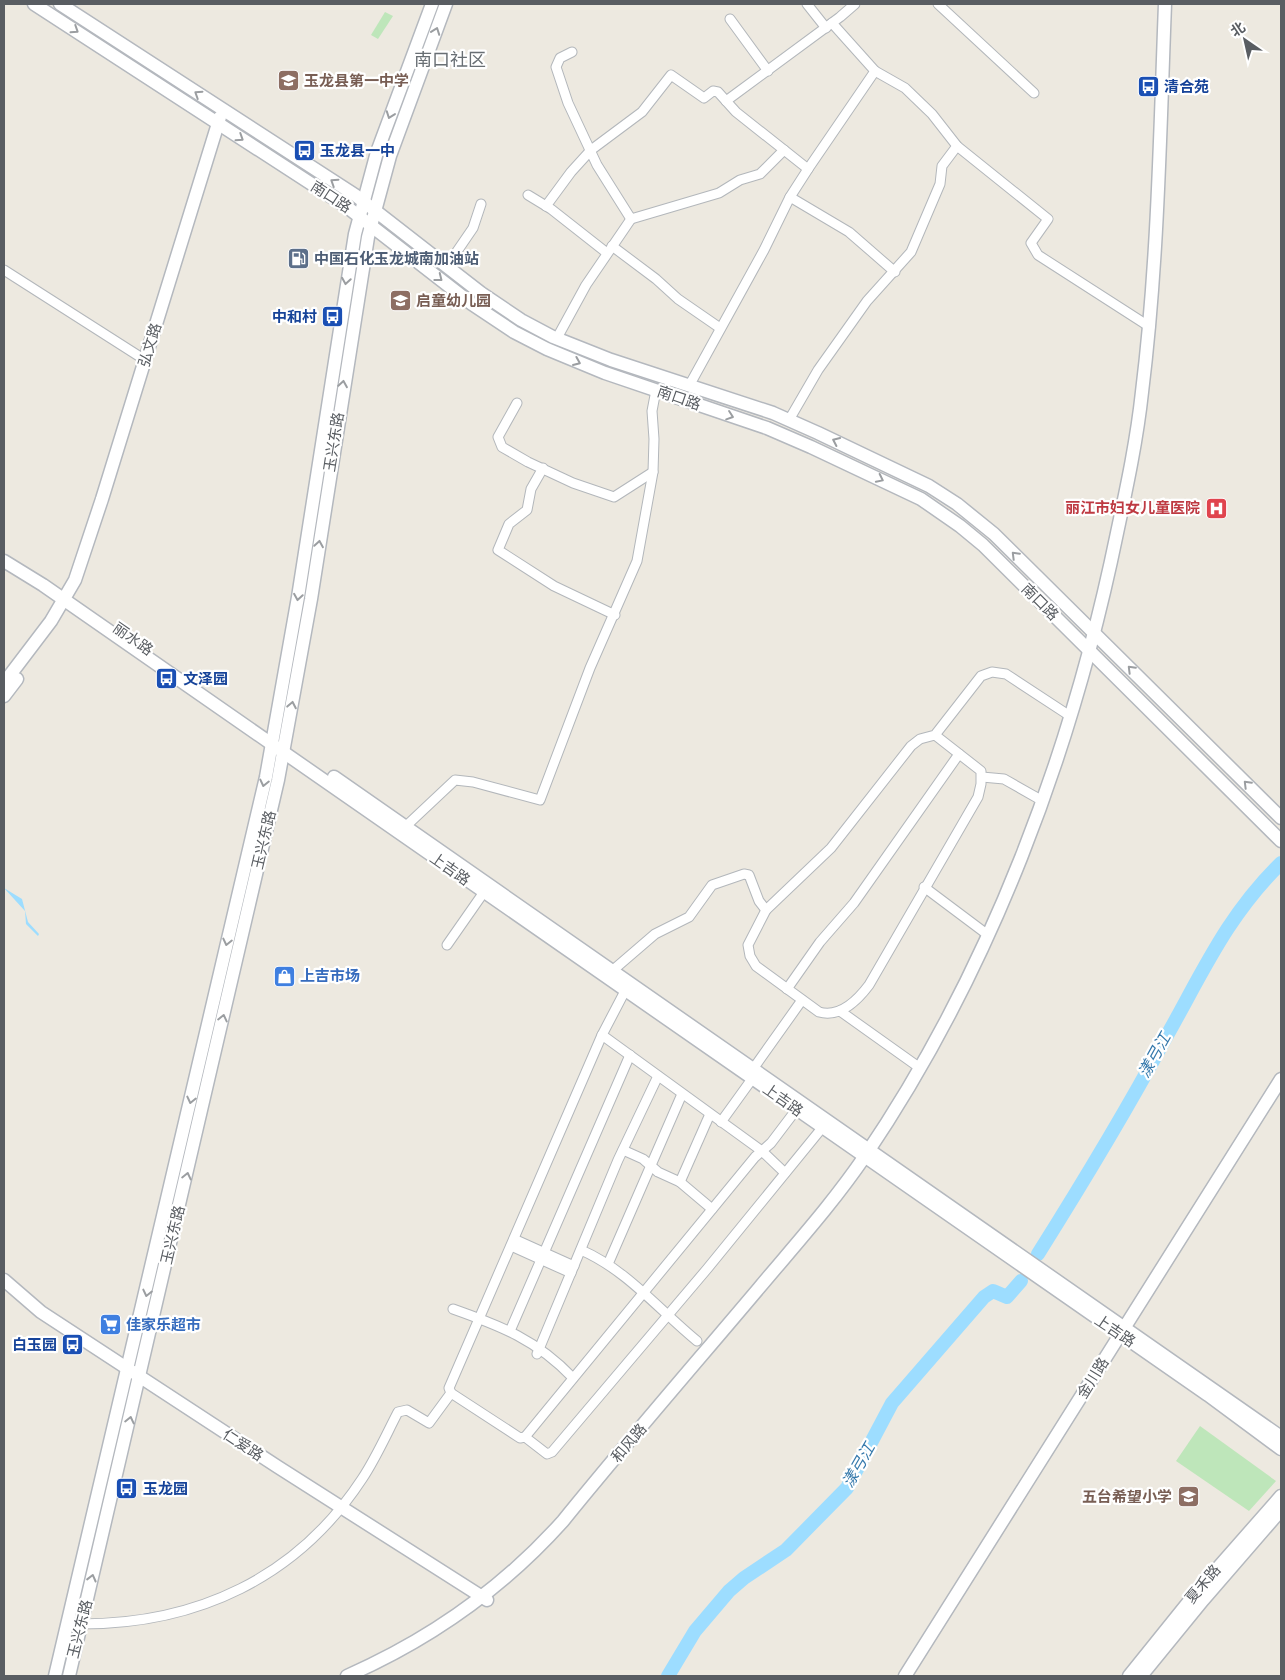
<svg xmlns="http://www.w3.org/2000/svg" width="1285" height="1680" font-family="Raleway,'Noto Sans SC',sans-serif">
<style>
.green{fill:#bee6ba}
.water{fill:#9dddff}
.lines{fill:none;stroke-linecap:round;stroke-linejoin:round}
.river{stroke:#9dddff;stroke-width:14}
.street-casing{stroke:#b3b7bb;stroke-width:11}
.secondary-casing{stroke:#b4b8be;stroke-width:15}
.street{stroke:#fff;stroke-width:9}
.secondary{stroke:#fff;stroke-width:12}
.oneway{stroke:#9b9ea1}
.labels{text-anchor:middle;stroke-width:4.5;stroke-linejoin:round;paint-order:stroke}
.education-label{font-size:15px;font-weight:bold;fill:#785e54;stroke:#fff;text-anchor:start}
.transit-label{font-size:15px;font-weight:bold;fill:#164399;stroke:#fff;text-anchor:start}
.street-label{font-size:15px;fill:#595d62;stroke:#fff}
.service-label{font-size:15px;font-weight:bold;fill:#4e5e75;stroke:#fff;text-anchor:start}
.health-label{font-size:15px;font-weight:bold;fill:#be3a42;stroke:#fff;text-anchor:end}
.shop-label{font-size:15px;font-weight:bold;fill:#366cbe;stroke:#fff;text-anchor:start}
.water-label{font-size:16px;font-style:italic;fill:#3579ac;stroke:#fff}
.quarter-label{font-size:18px;fill:#696f74;stroke:#fff}
</style>
<rect width="100%" height="100%" fill="#ede9e0"/>
<g class="green">
<polygon points="385,12 393,16 378,39 371,35"/>
<polygon points="1200,1426 1276,1481 1249,1511 1176,1461"/>
</g>
<polygon class="water" points="4,888 22,899 28,922 39,934 38,936 26,924 25,911"/>
<g class="lines">
<g class="river">
<path d="M 1038,1254 C 1082,1184 1125,1113 1165,1039 C 1202,974 1226,917 1281,863"/>
<polyline points="668,1676 695,1631 729,1591 744,1578 786,1550 847,1488 892,1403 984,1297 993,1291 1007,1297 1021,1281"/>
</g>
<defs>
<g id="street">
<polyline points="807,4 826,28"/>
<polyline points="938,4 1034,93"/>
<polyline points="730,19 768,71"/>
<polyline points="572,52 560,58 556,67 568,103 597,165 631,219 719,193 740,180 760,174 784,150"/>
<polyline points="875,71 905,88 932,114 957,146 1048,219 1031,243 1038,255 1150,327"/>
<polyline points="726,101 840,17 855,4"/>
<polyline points="808,169 875,71 832,23"/>
<polyline points="528,195 551,209 607,253"/>
<polyline points="790,197 849,232 895,272"/>
<polyline points="546,206 571,172 591,150 642,112 671,75 704,98 713,91 718,92 736,112 808,169 790,197 764,250 689,386"/>
<polyline points="612,246 656,279 678,299 720,328"/>
<polyline points="447,266 473,228 481,204"/>
<polyline points="4,270 145,360"/>
<polyline points="557,338 586,285 631,219"/>
<polyline points="517,403 498,437 502,447 528,462 573,483 614,497 653,472"/>
<polyline points="789,420 818,370 867,301 911,252 940,184 942,166 957,146"/>
<polyline points="543,468 531,489 527,510 509,524 498,550 554,586 615,615"/>
<path d="M 935,735 L 981,771 L 981,784 L 978,797 L 869,985 C 857,1001 840,1018 819,1012 L 756,966 L 750,956 L 748,945 L 766,910 L 831,848 L 911,746 L 920,739 L 935,735 L 981,676 L 992,672 L 1006,674 L 1070,716"/>
<polyline points="982,777 1004,779 1041,800"/>
<polyline points="405,827 455,780 473,782 540,800 590,668 637,561 653,472 654,439 652,411 656,390"/>
<polyline points="924,887 988,935"/>
<polyline points="447,945 484,892"/>
<polyline points="612,971 655,934 689,917 712,885 744,874 749,875 759,901 766,910"/>
<polyline points="787,989 820,942 854,903 959,754"/>
<polyline points="625,991 602,1035 449,1388 451,1393 520,1438 525,1437 547,1454 552,1452 707,1269 822,1128"/>
<polyline points="840,1011 920,1068"/>
<polyline points="602,1035 762,1151 785,1173"/>
<polyline points="753,1069 802,1000"/>
<polyline points="721,1122 752,1079"/>
<polyline points="623,1150 643,1159 658,1172 680,1182 712,1209"/>
<polyline points="680,1182 710,1114"/>
<polyline points="514,1239 574,1266"/>
<polyline points="511,1246 571,1273"/>
<path d="M 581,1250 C 627,1270 659,1310 697,1341"/>
<polyline points="608,1264 682,1094"/>
<path d="M 453,1309 C 501,1326 537,1340 573,1378"/>
<polyline points="510,1331 630,1055"/>
<polyline points="537,1354 618,1160 658,1076"/>
<polyline points="525,1437 755,1157 771,1143 796,1110"/>
<path d="M 81,1624 C 197,1624 297,1578 362,1479 C 376,1458 386,1435 398,1412 L 407,1410 L 429,1423 L 451,1393"/>
</g>
<g id="secondary">
<polyline points="34,4 347,207 472,304 514,332 547,349 605,373 767,428 811,447 921,499 960,526 983,545 1281,841"/>
<polyline points="60,4 355,195 481,293 521,320 553,337 611,360 773,413 818,433 929,486 957,504 994,534 1281,818"/>
<polyline points="4,561 43,585 1208,1395 1281,1449"/>
<polyline points="4,683 51,621 75,580 102,499 220,117"/>
<polyline points="4,696 17,679"/>
<polyline points="334,777 1281,1437"/>
<polyline points="4,1280 41,1312 278,1467 487,1600"/>
<polyline points="55,1676 266,777 298,597 355,234 377,152 432,4"/>
<polyline points="69,1676 278,780 311,599 368,237 390,156 446,4"/>
<path d="M 347,1676 C 429,1640 503,1588 563,1521 C 627,1442 694,1365 759,1288 C 795,1245 833,1203 865,1156 C 991,970 1072,752 1117,533 C 1127,486 1137,439 1142,392 C 1158,263 1160,133 1165,4"/>
<polyline points="905,1676 1281,1079"/>
<polyline points="1129,1676 1195,1594 1281,1496"/>
<polyline points="1141,1676 1203,1600 1281,1510"/>
</g>
</defs>
<use href="#street" class="street-casing"/>
<use href="#secondary" class="secondary-casing"/>
<use href="#street" class="street"/>
<use href="#secondary" class="secondary"/>
</g>
<defs><path id="oneway-chevron" d="M-2-3.5L2.5 0L-2 3.5" fill="none" stroke-width="1.6" stroke-linecap="round" stroke-linejoin="round" transform="scale(1.25)"/></defs>
<g class="oneway">
<use href="#oneway-chevron" transform="translate(75 30) rotate(33)"/>
<use href="#oneway-chevron" transform="translate(436 31) rotate(-70)"/>
<use href="#oneway-chevron" transform="translate(198 94) rotate(-147)"/>
<use href="#oneway-chevron" transform="translate(390 115) rotate(110)"/>
<use href="#oneway-chevron" transform="translate(240 138) rotate(33)"/>
<use href="#oneway-chevron" transform="translate(334 182) rotate(-147)"/>
<use href="#oneway-chevron" transform="translate(439 278) rotate(38)"/>
<use href="#oneway-chevron" transform="translate(346 281) rotate(99)"/>
<use href="#oneway-chevron" transform="translate(577 362) rotate(23)"/>
<use href="#oneway-chevron" transform="translate(343 384) rotate(-81)"/>
<use href="#oneway-chevron" transform="translate(730 416) rotate(19)"/>
<use href="#oneway-chevron" transform="translate(836 441) rotate(-155)"/>
<use href="#oneway-chevron" transform="translate(880 479) rotate(26)"/>
<use href="#oneway-chevron" transform="translate(319 544) rotate(-81)"/>
<use href="#oneway-chevron" transform="translate(1015 555) rotate(-135)"/>
<use href="#oneway-chevron" transform="translate(298 597) rotate(99)"/>
<use href="#oneway-chevron" transform="translate(1131 669) rotate(-135)"/>
<use href="#oneway-chevron" transform="translate(292 705) rotate(-79)"/>
<use href="#oneway-chevron" transform="translate(264 783) rotate(103)"/>
<use href="#oneway-chevron" transform="translate(1247 784) rotate(-135)"/>
<use href="#oneway-chevron" transform="translate(227 942) rotate(103)"/>
<use href="#oneway-chevron" transform="translate(223 1018) rotate(-77)"/>
<use href="#oneway-chevron" transform="translate(191 1100) rotate(103)"/>
<use href="#oneway-chevron" transform="translate(187 1176) rotate(-77)"/>
<use href="#oneway-chevron" transform="translate(147 1293) rotate(103)"/>
<use href="#oneway-chevron" transform="translate(130 1420) rotate(-77)"/>
<use href="#oneway-chevron" transform="translate(92 1578) rotate(-76)"/>
</g>
<defs>
<symbol id="school-square" viewBox="-11 -11 22 22"><rect x="-9" y="-9" width="18" height="18" rx="4" fill="#8d6e63" stroke="#fff"/><path d="M0-5L7-2L0 1L-7-2ZM-4 1L0 2.5L4 1V4Q0 6-4 4Z" fill="#fff"/></symbol>
<symbol id="bus-square" viewBox="-11 -11 22 22"><rect x="-9" y="-9" width="18" height="18" rx="4" fill="#1a4fb4" stroke="#fff"/><path d="M-5-6H5V4H4V6H2V4H-2V6H-4V4H-5ZM-3.5-4V0h7V-4ZM-3.5 1.2v1.5H-2V1.2ZM2 1.2v1.5H3.5V1.2Z" fill="#fff"/></symbol>
<symbol id="fuel-square" viewBox="-11 -11 22 22"><rect x="-9" y="-9" width="18" height="18" rx="4" fill="#5c6f8a" stroke="#fff"/><path d="M-5.5-6h7V0h2V4h1.3V-2.5L3-4.5l.8-.8L6-3V5H2.5V1h-1V6h-7ZM-4.2-4.7v3.2H.2V-4.7Z" fill="#fff"/></symbol>
<symbol id="hospital-square" viewBox="-11 -11 22 22"><rect x="-9" y="-9" width="18" height="18" rx="4" fill="#e0444e" stroke="#fff"/><path d="M-5-5h3v3.5h4V-5h3V5h-3V1.5h-4V5h-3Z" fill="#fff"/></symbol>
<symbol id="shop-square" viewBox="-11 -11 22 22"><rect x="-9" y="-9" width="18" height="18" rx="4" fill="#3f7fe0" stroke="#fff"/><path d="M-5-2.5h2.3a2.7 3.5 0 0 1 5.4 0H5L5.5 6h-11ZM-1.5-2.5h3a1.5 2.3 0 0 0-3 0Z" fill="#fff"/></symbol>
<symbol id="supermarket-square" viewBox="-11 -11 22 22"><rect x="-9" y="-9" width="18" height="18" rx="4" fill="#3f7fe0" stroke="#fff"/><path d="M-6-5.5h2.5l.6 2H6L4.5 2H-2.5L-4.4-4H-6ZM-1.5 3.2a1.3 1.3 0 1 0 .1 0ZM3 3.2a1.3 1.3 0 1 0 .1 0Z" fill="#fff"/></symbol>
</defs>
<g fill-rule="evenodd">
<use href="#school-square" x="276" y="68" width="25" height="25"/>
<use href="#bus-square" x="1136" y="74" width="25" height="25"/>
<use href="#bus-square" x="292" y="138" width="25" height="25"/>
<use href="#fuel-square" x="286" y="246" width="25" height="25"/>
<use href="#school-square" x="388" y="288" width="25" height="25"/>
<use href="#bus-square" x="320" y="304" width="25" height="25"/>
<use href="#hospital-square" x="1204" y="496" width="25" height="25"/>
<use href="#bus-square" x="154" y="666" width="25" height="25"/>
<use href="#shop-square" x="272" y="964" width="25" height="25"/>
<use href="#supermarket-square" x="98" y="1312" width="25" height="25"/>
<use href="#bus-square" x="60" y="1332" width="25" height="25"/>
<use href="#bus-square" x="114" y="1476" width="25" height="25"/>
<use href="#school-square" x="1176" y="1484" width="25" height="25"/>
</g>
<g class="labels">
<g class="education-label">
<text x="304" y="86">玉龙县第一中学</text>
<text x="416" y="306">启童幼儿园</text>
<text x="1172" y="1502" text-anchor="end">五台希望小学</text>
</g>
<g class="transit-label">
<text x="1164" y="92">清合苑</text>
<text x="320" y="156">玉龙县一中</text>
<text x="317" y="322" text-anchor="end">中和村</text>
<text x="183" y="684">文泽园</text>
<text x="57" y="1350" text-anchor="end">白玉园</text>
<text x="143" y="1494">玉龙园</text>
</g>
<g class="street-label">
<text transform="translate(331 197) rotate(33)" y="5">南口路</text>
<text transform="translate(150 345) rotate(-73)" y="5">弘文路</text>
<text transform="translate(679 398) rotate(19)" y="5">南口路</text>
<text transform="translate(334 442) rotate(-81)" y="5">玉兴东路</text>
<text transform="translate(1040 602) rotate(45)" y="5">南口路</text>
<text transform="translate(133 639) rotate(35)" y="5">丽水路</text>
<text transform="translate(264 840) rotate(-77)" y="5">玉兴东路</text>
<text transform="translate(450 869) rotate(35)" y="5">上吉路</text>
<text transform="translate(783 1100) rotate(35)" y="5">上吉路</text>
<text transform="translate(173 1235) rotate(-77)" y="5">玉兴东路</text>
<text transform="translate(1115 1331) rotate(34)" y="5">上吉路</text>
<text transform="translate(1093 1378) rotate(-58)" y="5">金川路</text>
<text transform="translate(629 1443) rotate(-50)" y="5">和风路</text>
<text transform="translate(243 1445) rotate(33)" y="5">仁爱路</text>
<text transform="translate(1203 1584) rotate(-50)" y="5">夏禾路</text>
<text transform="translate(80 1629) rotate(-76)" y="5">玉兴东路</text>
</g>
<g class="service-label">
<text x="314" y="264">中国石化玉龙城南加油站</text>
</g>
<g class="health-label">
<text x="1200" y="513">丽江市妇女儿童医院</text>
</g>
<g class="shop-label">
<text x="300" y="981">上吉市场</text>
<text x="126" y="1330">佳家乐超市</text>
</g>
<g class="water-label">
<text transform="translate(1154 1055) rotate(-61)" y="6">漾弓江</text>
<text transform="translate(858 1465) rotate(-60)" y="6">漾弓江</text>
</g>
<g class="quarter-label">
<text x="450" y="66">南口社区</text>
</g>
</g>
<rect width="1285" height="1680" fill="none" stroke="#595d62" stroke-width="10"/>
<g transform="translate(1245 40) rotate(326)" stroke="#ffffff" stroke-width="4" paint-order="stroke">
<path d="M0-4L9 19L0 12L-9 19Z" fill="#595d62"/>
<text y="-8" font-size="14" font-weight="bold" text-anchor="middle" fill="#595d62">北</text>
</g>
</svg>
